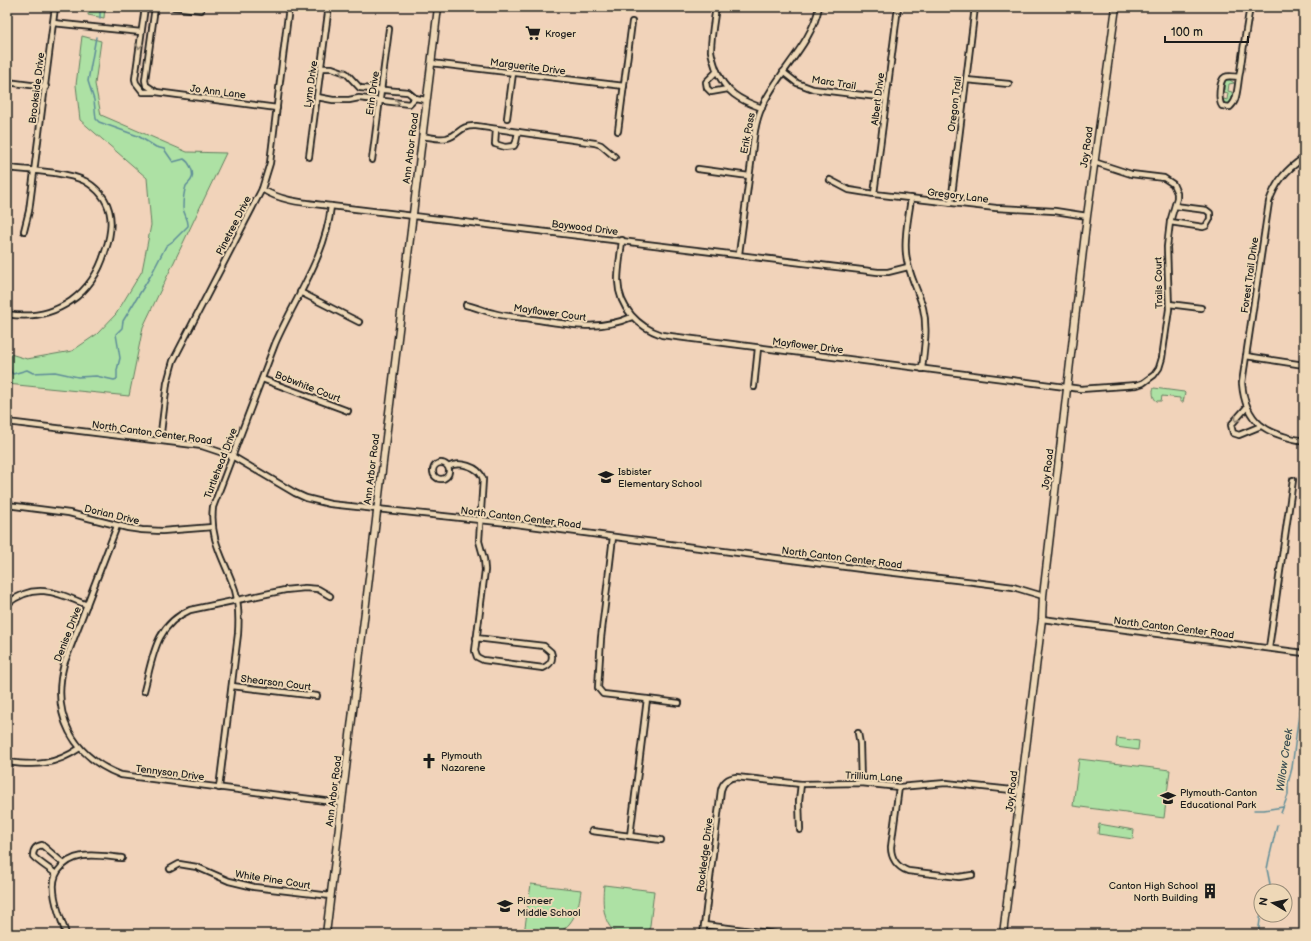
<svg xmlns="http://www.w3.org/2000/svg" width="1311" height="941" font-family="'Balsamiq Sans',sans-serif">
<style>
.green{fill:#ade1a4;stroke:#647e60}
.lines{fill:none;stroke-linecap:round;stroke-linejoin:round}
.stream{stroke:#5f8d98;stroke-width:1.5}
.street-casing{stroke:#1c1c1c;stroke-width:8}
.secondary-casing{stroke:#1c1c1c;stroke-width:9}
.street{stroke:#eed8b7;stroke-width:4.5}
.secondary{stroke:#eed8b7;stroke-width:6}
.oneway{stroke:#908371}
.labels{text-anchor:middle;stroke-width:4;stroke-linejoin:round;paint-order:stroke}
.poi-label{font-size:10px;fill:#1c1c1c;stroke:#eed8b7;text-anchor:start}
.street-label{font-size:10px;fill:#1c1c1c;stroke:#eed8b7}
.water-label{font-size:11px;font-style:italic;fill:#384b50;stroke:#eed8b7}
</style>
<rect width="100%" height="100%" fill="#f1d3ba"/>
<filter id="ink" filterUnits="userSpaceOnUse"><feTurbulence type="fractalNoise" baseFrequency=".025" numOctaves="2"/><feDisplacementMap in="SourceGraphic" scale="8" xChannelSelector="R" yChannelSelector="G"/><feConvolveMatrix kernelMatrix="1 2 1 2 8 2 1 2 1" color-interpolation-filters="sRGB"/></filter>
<g filter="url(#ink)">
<g class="green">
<polygon points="89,7 105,7 104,18 88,15"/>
<polygon points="82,36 101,41 95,84 101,115 187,152 226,153 143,327 129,396 7,384 7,353 27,359 72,351 97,334 116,314 142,271 151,225 147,178 80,120 76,85"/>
<path d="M 1228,80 L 1230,80 L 1234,83 L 1229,84 L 1228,91 L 1232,92 C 1233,96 1232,102 1227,104 L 1223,101 L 1224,99 L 1227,100 L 1228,93 L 1224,92 L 1225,81 Z"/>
<path d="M 1154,388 L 1184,392 L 1185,393 L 1183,402 L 1180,402 L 1180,398 L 1162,396 L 1161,401 L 1157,401 C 1153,399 1153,394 1153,390 Z"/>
<polygon points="1117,738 1139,741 1138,750 1116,747"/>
<polygon points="1079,759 1170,770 1164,818 1073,806"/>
<polygon points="1099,824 1134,830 1133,839 1098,834"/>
<path d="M 531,884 L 581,890 C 579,908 573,930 552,934 C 544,935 533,934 524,934 Z"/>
<path d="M 604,885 L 654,891 L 649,934 C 640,934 629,936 621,934 C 602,930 602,900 604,885 Z"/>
</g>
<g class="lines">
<g class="stream">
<polyline points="100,19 100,7"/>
<path d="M 7,360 L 9,362 L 11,372 L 13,374 L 27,370 L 33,373 L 55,372 L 78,377 L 96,376 L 114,380 L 117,379 L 117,370 L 120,358 L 116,334 L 122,328 L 123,321 L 151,275 L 166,246 L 173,241 L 188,226 C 189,220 184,215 183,208 C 183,202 184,192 186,186 C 188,183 191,182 192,178 C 194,171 189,162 184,159 L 173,162 L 164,149 L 156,147 L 138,136 L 99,122 L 96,119 L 94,100 L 88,81 L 96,37"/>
<polyline points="1254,810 1264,810 1283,807"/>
<polyline points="1281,813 1288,795 1288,783 1292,768 1300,705 1303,661"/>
<polyline points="1267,891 1270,884 1267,869 1269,859 1277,825"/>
<polyline points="1259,934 1259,927 1261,913"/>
</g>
<defs>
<g id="street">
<polyline points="145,7 135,79 136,83 143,92 156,92 277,108"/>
<polyline points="174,7 201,10"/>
<path d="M 716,7 C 714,21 711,36 711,51 C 712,57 714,63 716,69 C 725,92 739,100 762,108"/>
<polyline points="53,23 141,32"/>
<polyline points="431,63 624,86"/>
<polyline points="321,68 332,68 346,73 360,88 408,92 415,98 426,100"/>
<polyline points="717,71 706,82 707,88 711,92 728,89"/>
<polyline points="783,72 797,83 813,89 886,98"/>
<path d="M 1239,77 C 1235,77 1229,75 1225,77 C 1219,80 1218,101 1222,106 L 1230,107 C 1232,105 1234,103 1235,100 C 1238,91 1238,81 1240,72 C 1243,50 1246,29 1250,7"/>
<polyline points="966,80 1009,84"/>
<polyline points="7,82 46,87"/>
<polyline points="155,91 146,85 145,80 155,7"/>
<polyline points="317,97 333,100 349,100 359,98 409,104 415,98"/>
<polyline points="507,118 513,73"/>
<polyline points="496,129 495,144 505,147 514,146 516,142 518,132"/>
<polyline points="618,131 632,22"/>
<path d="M 422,136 C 430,137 440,140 447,138 C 460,135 459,125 476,126 L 595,143 L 601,145 L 615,157"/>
<polyline points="309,157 328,13"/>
<path d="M 1304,158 C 1286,169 1275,183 1269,202 L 1242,383 C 1245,423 1267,435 1304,441"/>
<polyline points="372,160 389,29"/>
<path d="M 7,168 C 28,170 67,172 85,181 C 114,198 115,224 105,252 C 99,272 88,289 71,301 C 52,314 29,318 7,314"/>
<polyline points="698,169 749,176"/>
<polyline points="830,180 849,190 874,194 996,208 1055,211 1087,216"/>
<path d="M 262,189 C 282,202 307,203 331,206 L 878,272 L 888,272 L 908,267"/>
<polyline points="874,194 898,7"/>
<path d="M 911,198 C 909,216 904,234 906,253 C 907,272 918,289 923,308 C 928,328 924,349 922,369"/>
<polyline points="951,203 975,7"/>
<polyline points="1170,222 1203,227 1206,226 1210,219 1210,213 1206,210 1175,206"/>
<polyline points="24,231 29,211 55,7"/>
<path d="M 622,240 C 621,253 618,267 618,281 C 619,308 638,327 662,335 L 1081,389 L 1137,385 L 1143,383 L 1154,375 L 1159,368 L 1162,358 L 1169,309 L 1167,247 L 1170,222 L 1177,198 L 1177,193 L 1173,184 L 1164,178 L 1131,174 L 1094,162"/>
<path d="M 739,254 C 743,224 747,194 751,163 C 753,145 754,124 762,107 C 778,71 811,46 819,7"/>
<polyline points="300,292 359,322"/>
<polyline points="1169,304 1201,308"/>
<path d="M 466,305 C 476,307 484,311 493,313 C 505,317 520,317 532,319 C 569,324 597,332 632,317"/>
<polyline points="1246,356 1304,365"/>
<polyline points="262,379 348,411"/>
<polyline points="754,387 758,348"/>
<polyline points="1247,407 1231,425 1233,433 1239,435 1261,426"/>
<polyline points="7,422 202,446 232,456 295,493 306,498 330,504 508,523 869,570 974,582 1013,587 1043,596"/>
<polyline points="160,441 167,383 173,361 262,189 270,163 289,7"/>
<circle cx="441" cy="471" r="8"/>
<path d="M 448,467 C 459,461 479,466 483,479 L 479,541 L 484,559 L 485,570 L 475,651 L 477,657 L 483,660 L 543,668 C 550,665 554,660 551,652 L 544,646 L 476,638"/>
<polyline points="7,505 69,513 128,528 142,530 162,531 213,527"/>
<path d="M 117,526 L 64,664 C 51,715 72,756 121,775 L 341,803"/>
<path d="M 7,604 C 35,581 58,593 87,605"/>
<polyline points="1042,619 1304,653"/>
<polyline points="1269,648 1293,480"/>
<polyline points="232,686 317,696"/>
<path d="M 144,691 C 153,657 155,625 190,610 L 285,590 L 305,588 L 318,589 L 330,596"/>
<polyline points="647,699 679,703"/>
<polyline points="858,733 860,744 861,783"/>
<path d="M 7,762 C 36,766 55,765 80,748"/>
<path d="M 899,787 L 891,847 C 891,858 897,867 908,871 L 959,877 L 972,875"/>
<path d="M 219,788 L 238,634 C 239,619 239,605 235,590 C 225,560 209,541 213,507 L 275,344 C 295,298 326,256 331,206"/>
<polyline points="800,830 799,801 801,784"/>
<polyline points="592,831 630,836 647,699 603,694 598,688 601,638 613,537"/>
<polyline points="630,836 661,840"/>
<polyline points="170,869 179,864 197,867 229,881 254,887 331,896"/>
<path d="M 56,874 C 50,869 37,861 33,856 C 33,850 36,846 42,845 L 64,864"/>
<polyline points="704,925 776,934"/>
<path d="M 66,934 C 62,921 55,906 54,892 C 53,885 54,877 58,871 C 73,849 100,856 122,858"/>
<path d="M 703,934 L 721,790 C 723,782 728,778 736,777 L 801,784 L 861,783 L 899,787 L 946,783 L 1021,791"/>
</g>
<g id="secondary">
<polyline points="326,934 438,7"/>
<polyline points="1003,934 1042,619 1043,596 1087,216 1116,7"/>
</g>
</defs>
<use href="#street" class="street-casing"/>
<use href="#secondary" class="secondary-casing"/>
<use href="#street" class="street"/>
<use href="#secondary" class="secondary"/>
</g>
<defs><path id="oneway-chevron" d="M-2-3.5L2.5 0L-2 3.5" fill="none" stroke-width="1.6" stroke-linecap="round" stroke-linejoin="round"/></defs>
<g class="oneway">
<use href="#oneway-chevron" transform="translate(139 46) rotate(97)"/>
<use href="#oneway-chevron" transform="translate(342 72) rotate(-156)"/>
<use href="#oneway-chevron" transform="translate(397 103) rotate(6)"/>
<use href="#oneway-chevron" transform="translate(1237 419) rotate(131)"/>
</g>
</g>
<defs>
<symbol id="supermarket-bare" viewBox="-9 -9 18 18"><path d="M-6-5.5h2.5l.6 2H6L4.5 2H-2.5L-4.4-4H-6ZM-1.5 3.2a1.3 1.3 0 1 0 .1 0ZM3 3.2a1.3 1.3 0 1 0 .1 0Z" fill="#1c1c1c" stroke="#eed8b7" stroke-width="2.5" paint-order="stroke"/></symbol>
<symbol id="school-bare" viewBox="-9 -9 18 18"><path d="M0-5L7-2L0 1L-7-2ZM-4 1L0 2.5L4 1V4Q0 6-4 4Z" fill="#1c1c1c" stroke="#eed8b7" stroke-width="2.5" paint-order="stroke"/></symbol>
<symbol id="church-bare" viewBox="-9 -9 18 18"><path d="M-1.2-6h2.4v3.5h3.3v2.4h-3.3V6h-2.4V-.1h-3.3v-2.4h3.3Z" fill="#1c1c1c" stroke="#eed8b7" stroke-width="2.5" paint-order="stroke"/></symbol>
<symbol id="building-bare" viewBox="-9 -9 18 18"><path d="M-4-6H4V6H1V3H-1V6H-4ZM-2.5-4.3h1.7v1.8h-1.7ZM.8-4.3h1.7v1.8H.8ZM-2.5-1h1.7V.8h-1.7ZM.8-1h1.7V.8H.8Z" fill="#1c1c1c" stroke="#eed8b7" stroke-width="2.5" paint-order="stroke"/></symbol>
</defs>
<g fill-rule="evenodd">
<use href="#supermarket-bare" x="522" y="22" width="22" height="22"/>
<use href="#school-bare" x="595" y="466" width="22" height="22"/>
<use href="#church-bare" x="418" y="750" width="22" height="22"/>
<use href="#school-bare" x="1157" y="787" width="22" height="22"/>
<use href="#building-bare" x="1199" y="880" width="22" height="22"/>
<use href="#school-bare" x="494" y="895" width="22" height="22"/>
</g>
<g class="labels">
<g class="poi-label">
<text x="545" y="37">Kroger</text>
<text x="618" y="475">Isbister<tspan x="618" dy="12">Elementary School</tspan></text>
<text x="441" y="759">Plymouth<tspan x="441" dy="12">Nazarene</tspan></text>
<text x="1180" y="796">Plymouth-Canton<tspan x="1180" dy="12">Educational Park</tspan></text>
<text x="1198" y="889" text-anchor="end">Canton High School<tspan x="1198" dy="12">North Building</tspan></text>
<text x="517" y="904">Pioneer<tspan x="517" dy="12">Middle School</tspan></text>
</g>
<g class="street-label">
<text transform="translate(528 66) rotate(7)" y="4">Marguerite Drive</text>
<text transform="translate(834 82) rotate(9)" y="4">Marc Trail</text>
<text transform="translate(310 84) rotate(-82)" y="4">Lynn Drive</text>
<text transform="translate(36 88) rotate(-83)" y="4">Brookside Drive</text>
<text transform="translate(218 91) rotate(7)" y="4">Jo Ann Lane</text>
<text transform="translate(372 93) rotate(-82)" y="4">Erin Drive</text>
<text transform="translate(877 99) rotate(-83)" y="4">Albert Drive</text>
<text transform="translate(954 104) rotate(-83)" y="4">Oregon Trail</text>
<text transform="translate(747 133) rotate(-79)" y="4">Erik Pass</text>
<text transform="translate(1086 147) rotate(-82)" y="4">Joy Road</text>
<text transform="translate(410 148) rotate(-83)" y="4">Ann Arbor Road</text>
<text transform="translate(958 195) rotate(7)" y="4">Gregory Lane</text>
<text transform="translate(233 225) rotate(-63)" y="4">Pinetree Drive</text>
<text transform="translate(585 227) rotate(7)" y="4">Baywood Drive</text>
<text transform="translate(1249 275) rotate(-82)" y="4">Forest Trail Drive</text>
<text transform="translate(1158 283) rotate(-91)" y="4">Trails Court</text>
<text transform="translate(550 312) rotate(8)" y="4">Mayflower Court</text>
<text transform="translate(808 345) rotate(7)" y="4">Mayflower Drive</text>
<text transform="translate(308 386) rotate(21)" y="4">Bobwhite Court</text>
<text transform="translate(152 432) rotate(8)" y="4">North Canton Center Road</text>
<text transform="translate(220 463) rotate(-69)" y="4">Turtlehead Drive</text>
<text transform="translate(371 469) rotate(-83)" y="4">Ann Arbor Road</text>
<text transform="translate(1047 469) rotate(-83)" y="4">Joy Road</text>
<text transform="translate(112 514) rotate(13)" y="4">Dorian Drive</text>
<text transform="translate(521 517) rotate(7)" y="4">North Canton Center Road</text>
<text transform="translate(842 557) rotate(7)" y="4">North Canton Center Road</text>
<text transform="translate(1174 627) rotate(7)" y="4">North Canton Center Road</text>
<text transform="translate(67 634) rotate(-69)" y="4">Denise Drive</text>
<text transform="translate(276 682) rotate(7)" y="4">Shearson Court</text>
<text transform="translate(170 772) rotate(7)" y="4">Tennyson Drive</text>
<text transform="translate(874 776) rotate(3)" y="4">Trillium Lane</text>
<text transform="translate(333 791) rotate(-83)" y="4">Ann Arbor Road</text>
<text transform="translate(1011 791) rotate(-83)" y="4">Joy Road</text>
<text transform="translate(704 855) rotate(-83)" y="4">Rockledge Drive</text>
<text transform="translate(273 879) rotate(9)" y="4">White Pine Court</text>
</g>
<g class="water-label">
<text transform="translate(1284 760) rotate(-82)" y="4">Willow Creek</text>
</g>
</g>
<rect width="1311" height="941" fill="none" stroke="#eed8b7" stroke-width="24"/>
<rect x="12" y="12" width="1287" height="917" fill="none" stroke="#1c1c1c" stroke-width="1.5" filter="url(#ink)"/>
<g transform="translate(1273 903) rotate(279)"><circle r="19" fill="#eed8b7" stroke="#9a8d79"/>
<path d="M0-3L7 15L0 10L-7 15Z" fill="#1c1c1c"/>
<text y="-6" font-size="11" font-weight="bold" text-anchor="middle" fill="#1c1c1c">N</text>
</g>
<path d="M1165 36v6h83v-6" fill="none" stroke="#1c1c1c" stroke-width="2"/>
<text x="1171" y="36" font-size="12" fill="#1c1c1c" stroke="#eed8b7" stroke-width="3" paint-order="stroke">100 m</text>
</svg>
